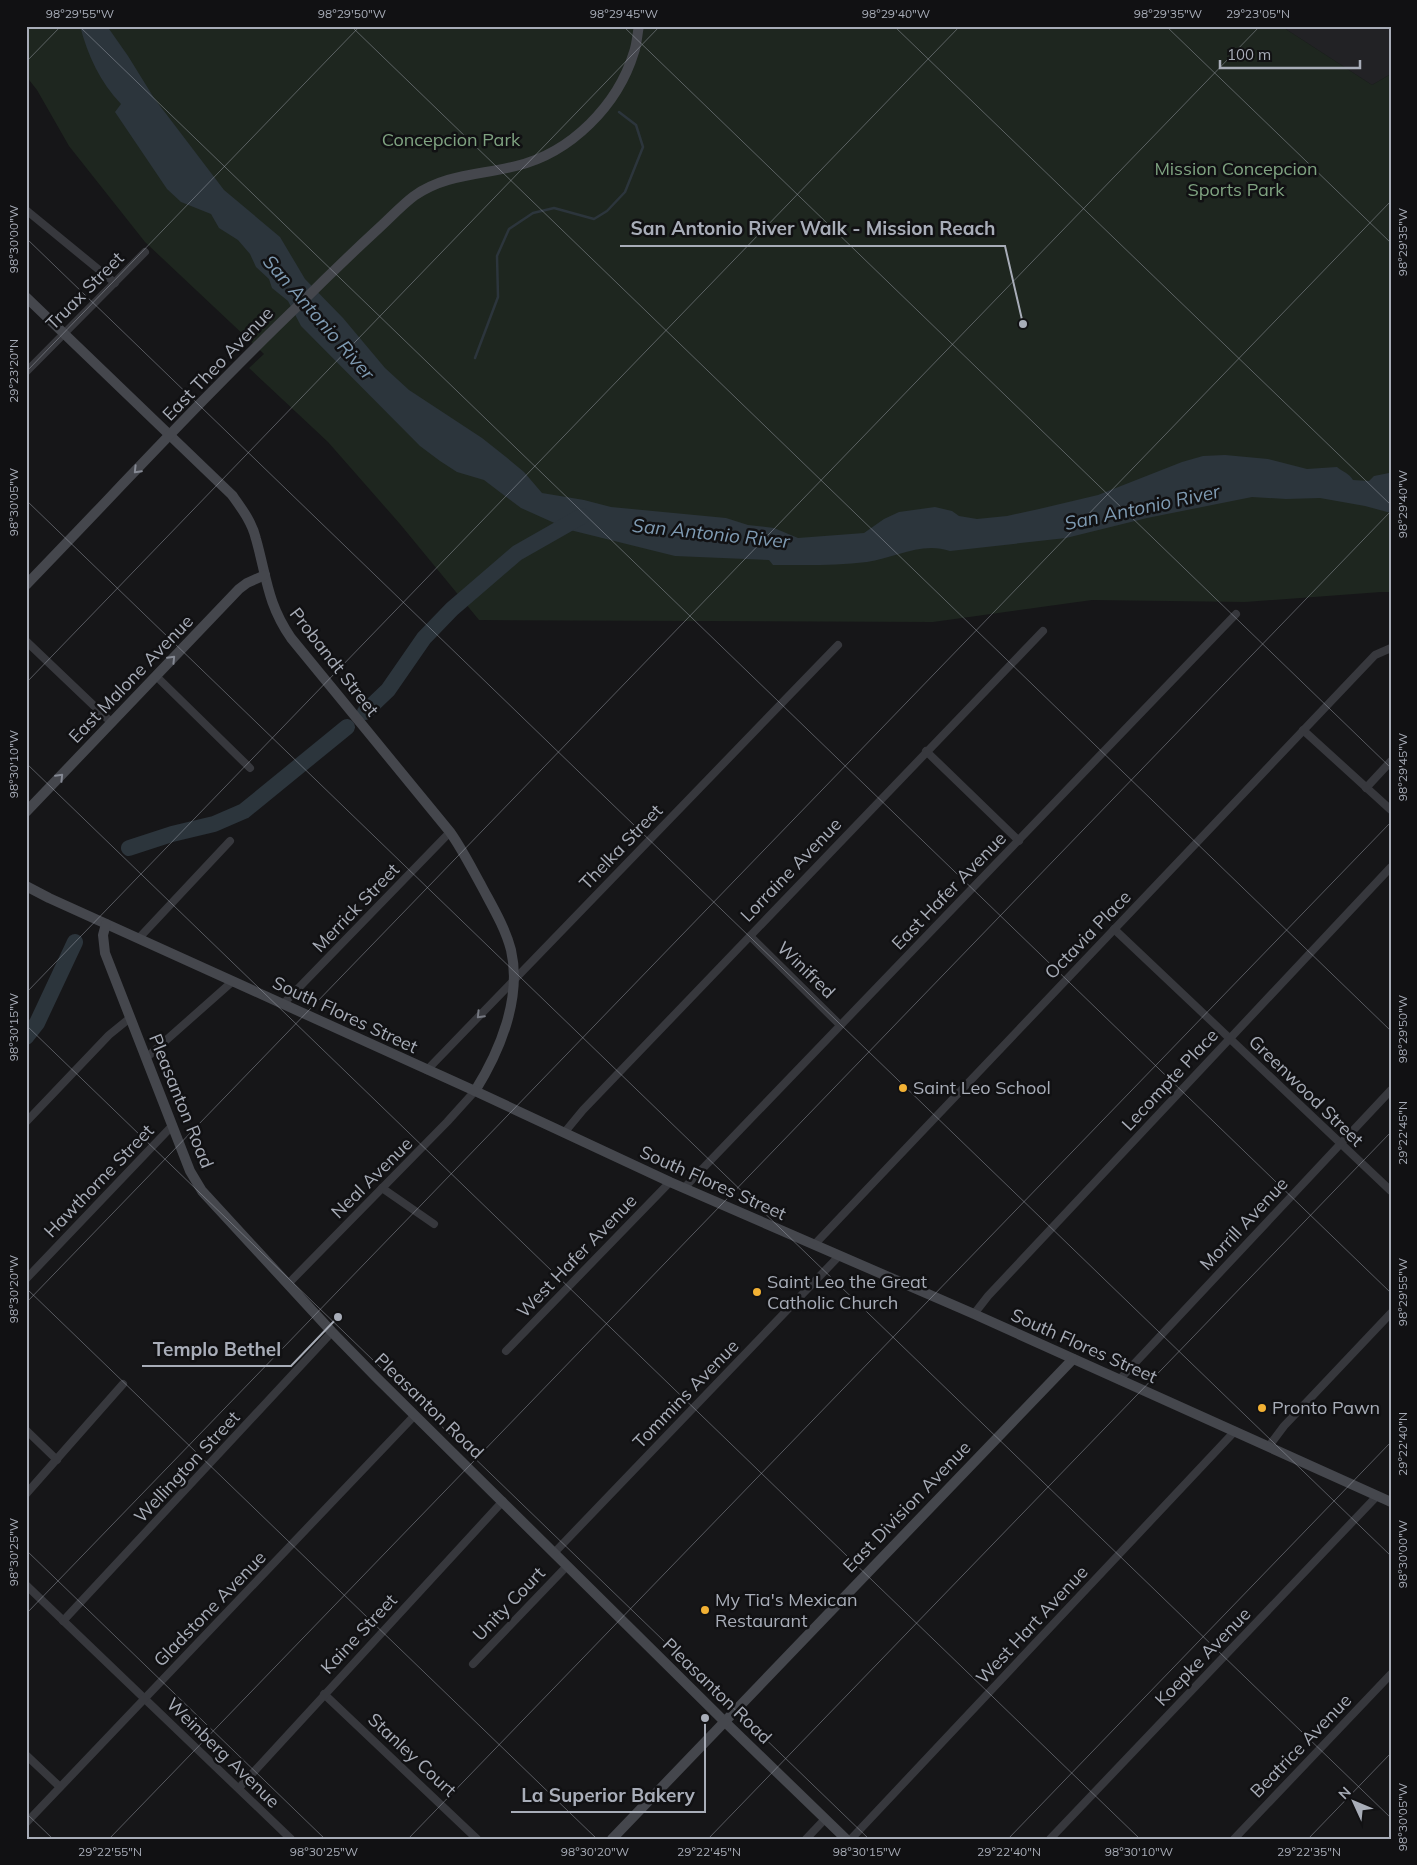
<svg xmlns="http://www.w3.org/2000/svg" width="1417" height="1865" font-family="Mulish,sans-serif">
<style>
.built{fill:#222225}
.green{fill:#1e261f}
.water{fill:#2c353c}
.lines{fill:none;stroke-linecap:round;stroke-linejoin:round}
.stream{stroke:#2c353c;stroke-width:2.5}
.river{stroke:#2c353c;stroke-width:16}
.street{stroke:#37383d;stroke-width:8}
.secondary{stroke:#45474d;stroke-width:10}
.oneway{stroke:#858993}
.oneway2{stroke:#757881}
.ticks{fill:none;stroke:#a8adb8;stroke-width:1;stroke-opacity:0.45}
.poi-dot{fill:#f2b134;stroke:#111113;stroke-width:2}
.labels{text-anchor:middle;stroke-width:5;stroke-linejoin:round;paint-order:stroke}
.park-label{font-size:18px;fill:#7fa381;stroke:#111113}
.street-label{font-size:18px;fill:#a8adb8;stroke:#111113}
.poi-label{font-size:18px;fill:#a8adb8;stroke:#111113;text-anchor:start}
.water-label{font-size:19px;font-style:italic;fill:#7f9bb3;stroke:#111113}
.leader{fill:none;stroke:#a8adb8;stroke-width:2}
.callout-dot{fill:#a8adb8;stroke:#111113;stroke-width:2}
.callout-label{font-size:19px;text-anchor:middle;font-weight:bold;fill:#a8adb8;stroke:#111113;stroke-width:5;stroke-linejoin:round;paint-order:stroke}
.neatline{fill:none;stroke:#a8adb8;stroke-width:2}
.ticks-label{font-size:12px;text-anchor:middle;fill:#a8adb8}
</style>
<rect width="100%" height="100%" fill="#161618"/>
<polygon class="built" points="1281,26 1391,26 1391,74 1372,85"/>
<polygon class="green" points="26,26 1281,26 1372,85 1391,74 1391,592 1381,592 1245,602 1092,600 933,622 479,620 400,524 328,442 249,368 264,354 145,242 69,146 37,90 26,76"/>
<path class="water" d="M 80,26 L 107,26 L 128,56 L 154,98 L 224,190 L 280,237 L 305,279 L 343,318 L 385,368 L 409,390 L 482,438 L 506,457 L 524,472 L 542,493 L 584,500 L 611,507 L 726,518 L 748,525 L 774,528 L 798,538 L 864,533 L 884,519 L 899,512 L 935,507 L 952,511 L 959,516 L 977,519 L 1007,516 L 1039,509 L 1098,495 L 1182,462 L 1203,456 L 1225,455 L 1268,459 L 1307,469 L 1337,467 C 1343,472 1349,473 1353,480 L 1369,481 L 1374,476 L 1389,473 L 1391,475 L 1391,513 L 1365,506 L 1320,498 L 1286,499 L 1252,497 L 1147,518 L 1066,538 L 950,551 C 922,541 894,558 867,562 C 836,566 804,565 773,565 L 769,560 L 675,556 L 570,530 L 521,508 L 484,480 L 457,472 L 440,461 L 420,446 L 301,326 L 288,301 L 272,288 L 269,279 L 256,267 L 250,254 L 238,240 L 219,228 L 211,214 L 181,202 L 167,189 L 115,112 L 121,104 C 100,82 88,56 80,26 Z"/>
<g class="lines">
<polyline class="stream" points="475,358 498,297 497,256 509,229 533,213 554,208 594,219 607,211 625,192 643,147 636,125 619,112"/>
<g class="river">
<polyline points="365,712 388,690 424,638 452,609 517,553 582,516"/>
<polyline points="129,848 172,834 214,824 244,811 347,727"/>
<polyline points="26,1037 37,1023 75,942"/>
</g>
<g class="street">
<polyline points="26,210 115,283"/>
<polyline points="26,372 145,252"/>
<polyline points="26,641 112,723"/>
<polyline points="156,676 250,768"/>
<polyline points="1303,730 1391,810"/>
<polyline points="926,751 1019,841"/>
<polyline points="1366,788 1391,761"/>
<polyline points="1114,929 1391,1191"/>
<polyline points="750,936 840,1025"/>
<polyline points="139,938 230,841"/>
<polyline points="283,1004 450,832"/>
<polyline points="146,1058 233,981"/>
<polyline points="427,1070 838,645"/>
<polyline points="26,1122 109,1035 130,1018"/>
<polyline points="564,1133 583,1110 1043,631"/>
<polyline points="382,1188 434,1224"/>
<polyline points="684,1188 1236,614"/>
<polyline points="814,1245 1375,655 1391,648"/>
<polyline points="26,1279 172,1126"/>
<polyline points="288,1284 447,1122 475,1091"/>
<polyline points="974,1314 988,1296 1391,867"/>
<polyline points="506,1351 670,1182"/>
<polyline points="1119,1380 1391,1090"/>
<polyline points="26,1430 57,1460"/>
<polyline points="1269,1446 1284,1426 1391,1313"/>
<polyline points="26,1494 123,1384"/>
<polyline points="554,1553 839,1256"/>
<polyline points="26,1585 291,1839"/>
<polyline points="63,1621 332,1332"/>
<polyline points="473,1664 567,1566"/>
<polyline points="324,1694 477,1839"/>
<polyline points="26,1755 60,1787"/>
<polyline points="239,1788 503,1501"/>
<polyline points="26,1823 415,1415"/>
<polyline points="806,1839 825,1819"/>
<polyline points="851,1839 1235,1431"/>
<polyline points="1050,1839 1377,1496"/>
<polyline points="1234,1839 1391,1674"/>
</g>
<g class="secondary">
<path d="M 26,297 L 232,495 C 242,509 252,522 256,539 C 267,578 267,603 291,638 L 450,832 C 462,849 471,867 481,885 C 492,906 505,927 511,950 C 522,998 500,1051 475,1091"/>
<path d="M 26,585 C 118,490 207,393 302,302 C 327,277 353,252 379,228 C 391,217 402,205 414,196 C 445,174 481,175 516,166 C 571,153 618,105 634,52 C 637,44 637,35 639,26"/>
<polyline points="26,812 239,589 247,583 265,575"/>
<polyline points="26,886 49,898 475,1091 670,1182 974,1314 1391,1502"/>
<polyline points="106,924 103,935 105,953 190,1171 202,1191 332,1332 376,1377 724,1721 846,1839"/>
<polyline points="612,1839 1073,1359"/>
</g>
</g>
<defs><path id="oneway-chevron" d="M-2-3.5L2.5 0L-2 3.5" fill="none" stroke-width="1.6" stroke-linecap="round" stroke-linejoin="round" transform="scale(1.25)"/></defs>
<g class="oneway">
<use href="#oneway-chevron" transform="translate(137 470) rotate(134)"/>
<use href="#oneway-chevron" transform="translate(172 659) rotate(-46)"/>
<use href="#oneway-chevron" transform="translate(60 777) rotate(-46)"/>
</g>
<use class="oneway2" href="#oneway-chevron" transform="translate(480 1015) rotate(134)"/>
<path class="ticks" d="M 79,26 L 1391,1293M 351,26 L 1391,1031M 623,26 L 1391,768M 894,26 L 1391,505M 1166,26 L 1391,243M 26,62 L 61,26M 26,238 L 1391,1556M 26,372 L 360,26M 26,500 L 1391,1818M 26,683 L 660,26M 26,763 L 1140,1839M 26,993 L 960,26M 26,1025 L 869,1839M 26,1288 L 597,1839M 26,1303 L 1260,26M 26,1550 L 325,1839M 26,1614 L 1391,201M 26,1813 L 53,1839M 109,1839 L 1391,511M 408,1839 L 1391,822M 708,1839 L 1391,1132M 1008,1839 L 1391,1442M 1308,1839 L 1391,1753"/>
<g class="poi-dot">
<circle cx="903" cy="1088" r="5"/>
<circle cx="757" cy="1292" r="5"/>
<circle cx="1262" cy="1408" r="5"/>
<circle cx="705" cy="1610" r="5"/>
</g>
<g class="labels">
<g class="park-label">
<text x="451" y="146">Concepcion Park</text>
<text x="1236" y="175">Mission Concepcion<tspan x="1236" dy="21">Sports Park</tspan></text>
</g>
<g class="street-label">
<text transform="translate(85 291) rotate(-45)" y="6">Truax Street</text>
<text transform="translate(218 364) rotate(-46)" y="6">East Theo Avenue</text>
<text transform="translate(334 662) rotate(52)" y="6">Probandt Street</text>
<text transform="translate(131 679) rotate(-46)" y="6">East Malone Avenue</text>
<text transform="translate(621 847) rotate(-46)" y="6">Thelka Street</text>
<text transform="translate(791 870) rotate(-46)" y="6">Lorraine Avenue</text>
<text transform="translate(949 891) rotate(-46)" y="6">East Hafer Avenue</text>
<text transform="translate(356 908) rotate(-46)" y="6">Merrick Street</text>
<text transform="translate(1088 935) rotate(-46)" y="6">Octavia Place</text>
<text transform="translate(806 970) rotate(44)" y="6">Winifred</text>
<text transform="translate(345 1015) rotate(25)" y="6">South Flores Street</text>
<text transform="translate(1170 1080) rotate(-47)" y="6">Lecompte Place</text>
<text transform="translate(1306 1091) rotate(44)" y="6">Greenwood Street</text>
<text transform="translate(181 1101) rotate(68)" y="6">Pleasanton Road</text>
<text transform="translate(372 1178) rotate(-45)" y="6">Neal Avenue</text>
<text transform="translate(99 1181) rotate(-46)" y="6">Hawthorne Street</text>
<text transform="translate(713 1183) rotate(24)" y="6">South Flores Street</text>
<text transform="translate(1244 1224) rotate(-47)" y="6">Morrill Avenue</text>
<text transform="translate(577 1256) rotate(-46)" y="6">West Hafer Avenue</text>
<text transform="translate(1084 1346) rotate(24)" y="6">South Flores Street</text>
<text transform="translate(686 1394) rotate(-46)" y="6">Tommins Avenue</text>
<text transform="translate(429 1406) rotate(44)" y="6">Pleasanton Road</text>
<text transform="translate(187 1467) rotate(-47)" y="6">Wellington Street</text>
<text transform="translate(907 1507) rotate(-46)" y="6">East Division Avenue</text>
<text transform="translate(509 1604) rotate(-46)" y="6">Unity Court</text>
<text transform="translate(210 1609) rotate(-46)" y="6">Gladstone Avenue</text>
<text transform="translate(1032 1625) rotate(-47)" y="6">West Hart Avenue</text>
<text transform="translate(359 1634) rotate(-47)" y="6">Kaine Street</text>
<text transform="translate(1203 1657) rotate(-46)" y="6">Koepke Avenue</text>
<text transform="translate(717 1691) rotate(44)" y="6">Pleasanton Road</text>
<text transform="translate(1301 1746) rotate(-46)" y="6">Beatrice Avenue</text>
<text transform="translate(223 1753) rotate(44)" y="6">Weinberg Avenue</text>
<text transform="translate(412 1755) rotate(43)" y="6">Stanley Court</text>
</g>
<g class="poi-label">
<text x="913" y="1094">Saint Leo School</text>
<text x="767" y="1288">Saint Leo the Great<tspan x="767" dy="21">Catholic Church</tspan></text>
<text x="1272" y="1414">Pronto Pawn</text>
<text x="715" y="1606">My Tia's Mexican<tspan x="715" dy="21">Restaurant</tspan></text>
</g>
<g class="water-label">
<text transform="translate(319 317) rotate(49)" y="7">San Antonio River</text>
<text transform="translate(1142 507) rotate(-12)" y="7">San Antonio River</text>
<text transform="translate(711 533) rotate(6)" y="7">San Antonio River</text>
</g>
</g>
<path class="leader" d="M1023 324L1005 246H620M338 1317L291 1366H142M705 1718L705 1812H511"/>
<g class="callout-dot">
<circle cx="1023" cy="324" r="5"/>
<circle cx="338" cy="1317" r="5"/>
<circle cx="705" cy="1718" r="5"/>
</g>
<g class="callout-label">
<text x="813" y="235">San Antonio River Walk - Mission Reach</text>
<text x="217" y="1356">Templo Bethel</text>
<text x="608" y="1802">La Superior Bakery</text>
</g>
<rect width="1417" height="1865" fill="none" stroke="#111113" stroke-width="55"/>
<g transform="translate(1354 1802) rotate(314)" stroke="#111113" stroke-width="4" paint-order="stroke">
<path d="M0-4L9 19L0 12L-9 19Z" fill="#a8adb8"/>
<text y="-8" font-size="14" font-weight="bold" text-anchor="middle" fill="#a8adb8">N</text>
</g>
<path d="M1220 60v8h140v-8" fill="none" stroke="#a8adb8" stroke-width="2.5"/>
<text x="1227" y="60" font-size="15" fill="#a8adb8" stroke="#111113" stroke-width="4" paint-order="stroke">100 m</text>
<rect x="28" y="28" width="1362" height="1810" class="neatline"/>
<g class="ticks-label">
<text x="80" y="18">98°29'55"W</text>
<text x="352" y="18">98°29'50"W</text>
<text x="624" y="18">98°29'45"W</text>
<text x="896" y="18">98°29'40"W</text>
<text x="1168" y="18">98°29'35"W</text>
<text x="1258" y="18">29°23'05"N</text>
<text transform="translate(14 239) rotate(-90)" y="4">98°30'00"W</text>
<text transform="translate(1403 242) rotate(-90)" y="4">98°29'35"W</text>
<text transform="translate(14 371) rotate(-90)" y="4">29°23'20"N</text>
<text transform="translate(14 502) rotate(-90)" y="4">98°30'05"W</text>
<text transform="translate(1403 504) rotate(-90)" y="4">98°29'40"W</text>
<text transform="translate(14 764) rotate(-90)" y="4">98°30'10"W</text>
<text transform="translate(1403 767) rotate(-90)" y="4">98°29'45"W</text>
<text transform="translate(14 1027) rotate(-90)" y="4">98°30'15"W</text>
<text transform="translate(1403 1029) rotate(-90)" y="4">98°29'50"W</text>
<text transform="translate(1403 1133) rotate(-90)" y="4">29°22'45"N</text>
<text transform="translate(14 1289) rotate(-90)" y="4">98°30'20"W</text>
<text transform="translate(1403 1292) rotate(-90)" y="4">98°29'55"W</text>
<text transform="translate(1403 1444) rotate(-90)" y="4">29°22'40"N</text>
<text transform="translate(14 1552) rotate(-90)" y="4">98°30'25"W</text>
<text transform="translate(1403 1554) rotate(-90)" y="4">98°30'00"W</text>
<text transform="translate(1403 1817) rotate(-90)" y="4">98°30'05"W</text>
<text x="110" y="1856">29°22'55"N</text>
<text x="324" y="1856">98°30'25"W</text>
<text x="595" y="1856">98°30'20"W</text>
<text x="709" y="1856">29°22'45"N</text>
<text x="867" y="1856">98°30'15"W</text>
<text x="1009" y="1856">29°22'40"N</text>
<text x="1139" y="1856">98°30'10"W</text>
<text x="1309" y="1856">29°22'35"N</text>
</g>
</svg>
